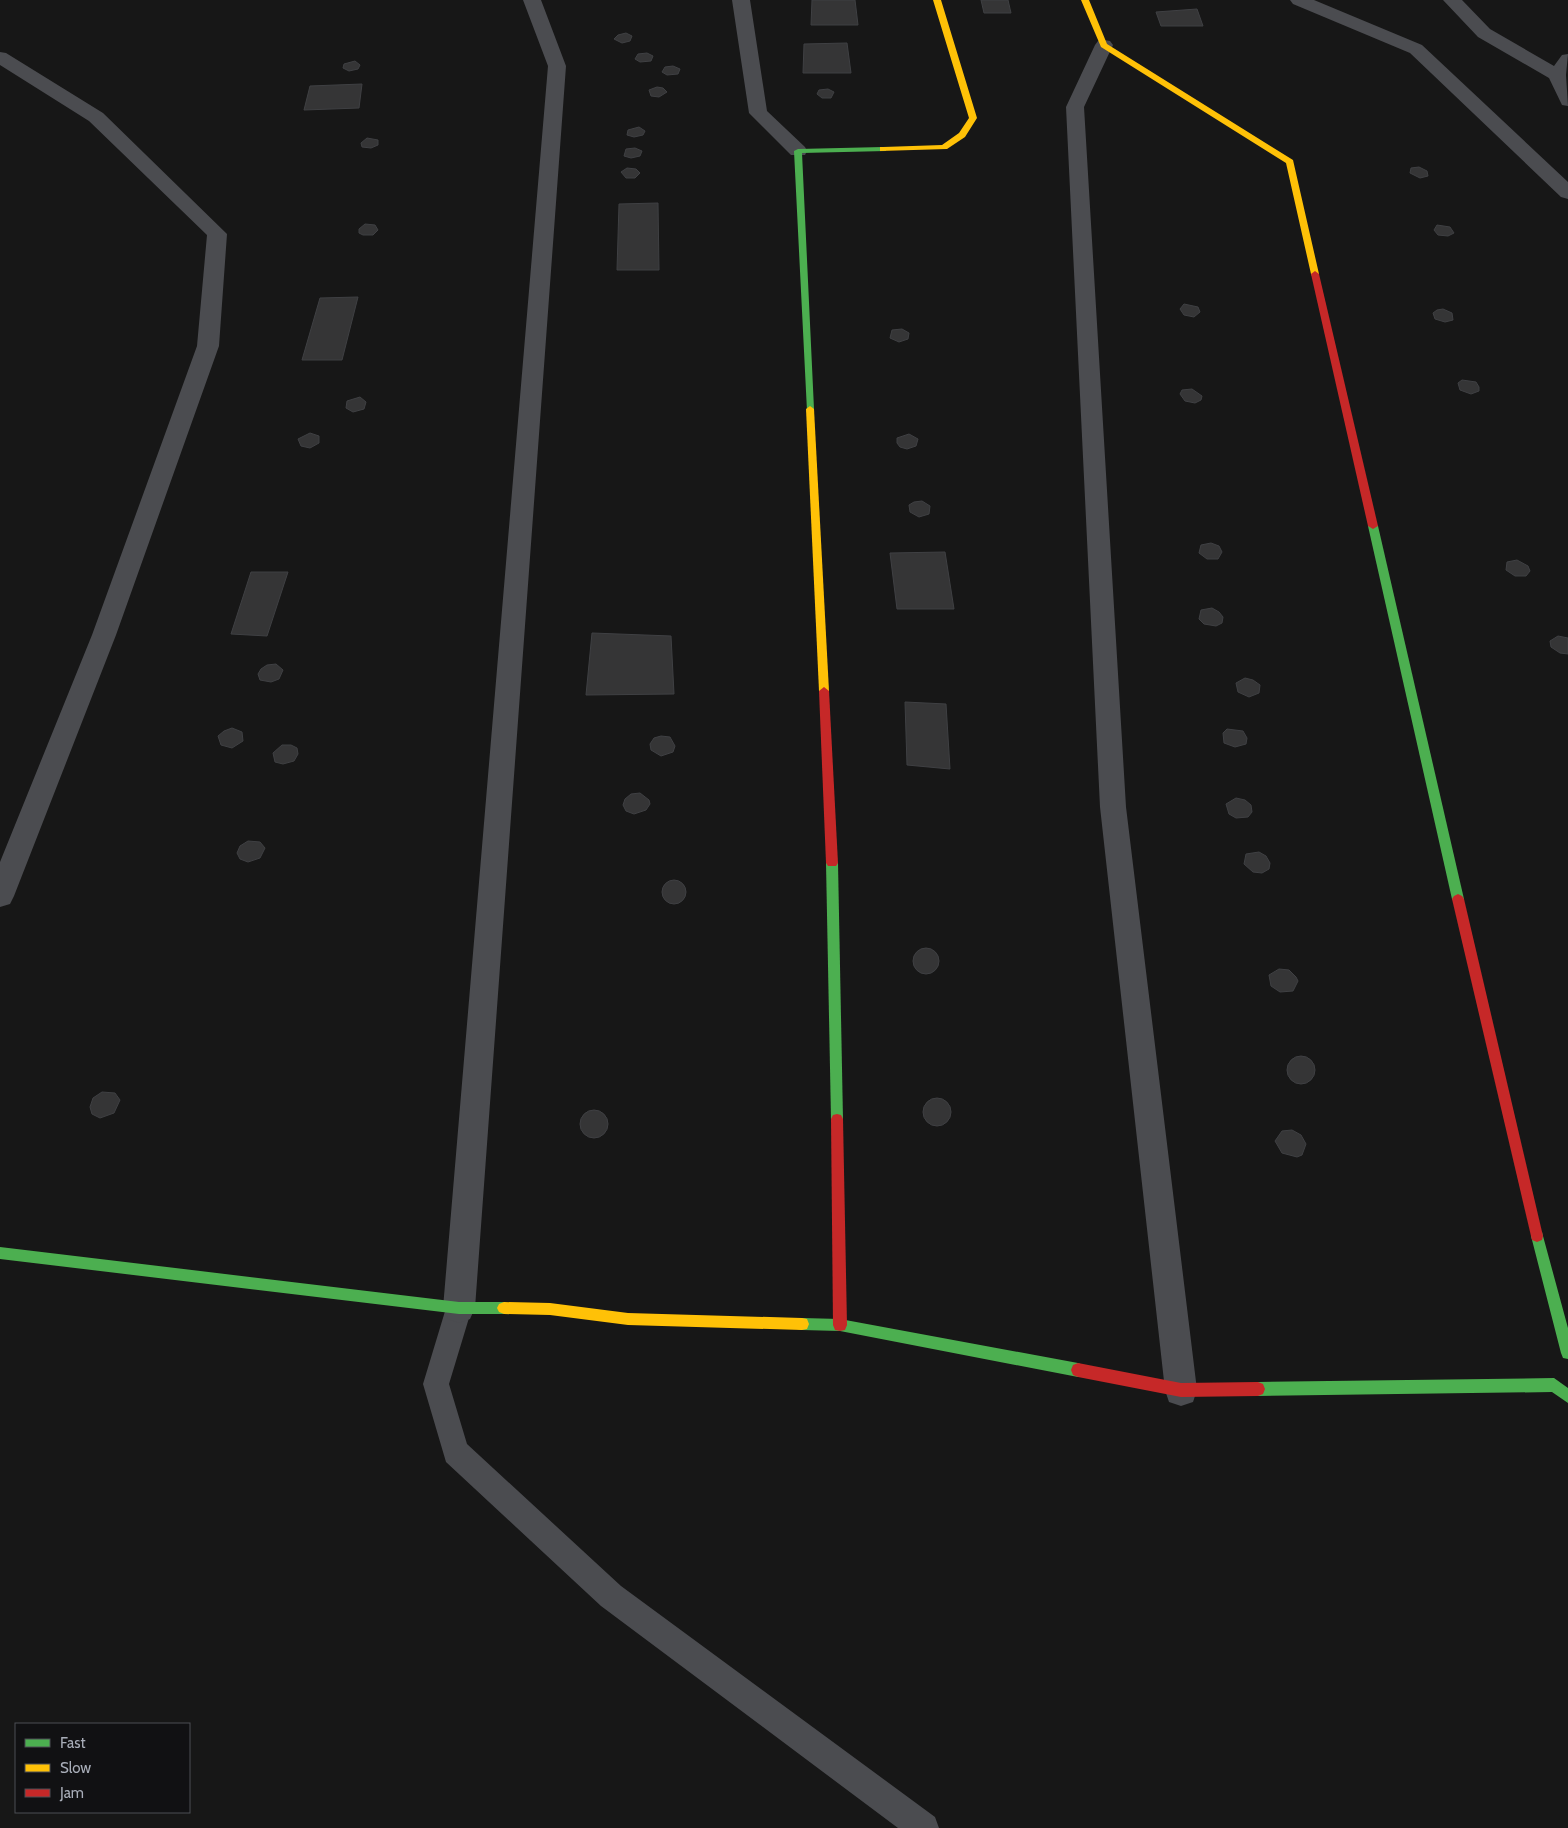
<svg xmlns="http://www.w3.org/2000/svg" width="1568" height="1828" font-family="Cabin,sans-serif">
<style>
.building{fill:#353536;stroke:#3f4043}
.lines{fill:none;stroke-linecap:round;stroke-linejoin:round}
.lane{fill:#4b4c50;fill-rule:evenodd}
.street{fill:#4b4c50;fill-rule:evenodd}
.fast{fill:#4caf50;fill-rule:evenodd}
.slow{fill:#ffc107;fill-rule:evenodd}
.jam{fill:#c62828;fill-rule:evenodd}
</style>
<rect width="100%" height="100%" fill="#171717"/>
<g class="building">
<polygon points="812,0 855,0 858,25 811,25"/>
<polygon points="981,0 1008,0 1011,13 984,13"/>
<polygon points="1197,9 1203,26 1161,26 1156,12"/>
<polygon points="626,33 632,36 630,41 622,43 614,39 618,35"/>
<polygon points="847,43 851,73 803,73 804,44"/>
<polygon points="647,53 653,56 651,61 640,62 635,59 638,54"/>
<polygon points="355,61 360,65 358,69 349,71 343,68 344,64"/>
<polygon points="673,66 680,69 678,74 667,75 662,72 665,67"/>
<polygon points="362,84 359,108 304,110 310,86"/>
<polygon points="657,87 663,88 667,92 659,97 651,96 649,90"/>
<polygon points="828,89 834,92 831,98 822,98 817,94 819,90"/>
<polygon points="639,127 645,131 643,135 634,137 627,135 628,130"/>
<polygon points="367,138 378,140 378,145 371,148 362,147 361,143"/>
<polygon points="635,148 642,151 640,156 631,158 624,156 626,149"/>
<polygon points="1419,167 1427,171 1428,176 1420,178 1410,173 1411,168"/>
<polygon points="627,168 636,169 640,173 635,178 626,178 621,172"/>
<polygon points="658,203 659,270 617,270 619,204"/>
<polygon points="365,224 375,225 378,230 373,235 363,235 359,233 359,229"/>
<polygon points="1437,225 1450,227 1454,233 1448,236 1438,235 1434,230"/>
<polygon points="358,297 342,360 302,360 320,298"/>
<polygon points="1184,304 1198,307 1200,312 1194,317 1184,315 1180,309"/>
<polygon points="1443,309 1452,313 1453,320 1445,322 1435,319 1433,313 1437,310"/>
<polygon points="902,329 909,333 908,339 899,342 890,338 892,330"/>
<polygon points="1462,380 1476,382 1479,387 1479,391 1471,394 1460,390 1458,383"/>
<polygon points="1192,389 1202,396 1201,400 1195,403 1185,401 1180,394 1182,390"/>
<polygon points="360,397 366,402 364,409 353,412 346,408 347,401"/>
<polygon points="310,433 319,436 319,443 310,448 301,446 298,439"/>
<polygon points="909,434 918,439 916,446 907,449 900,447 897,443 897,438"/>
<polygon points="922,501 930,506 929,514 919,517 910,512 909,505 914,502"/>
<polygon points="1211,543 1219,546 1222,552 1218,559 1207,559 1199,553 1201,545"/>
<polygon points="945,552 954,609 897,609 890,553"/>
<polygon points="1517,560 1528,566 1530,571 1526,576 1515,576 1506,570 1507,562"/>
<polygon points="251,572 288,572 267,636 231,634"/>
<polygon points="1212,608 1219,612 1223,617 1222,623 1216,626 1204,624 1199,619 1201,610"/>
<polygon points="592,633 671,636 674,694 586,695"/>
<polygon points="1558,636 1568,638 1568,654 1560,653 1551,647 1550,641"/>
<polygon points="276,664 283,670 279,679 271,682 260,680 258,674 261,669 267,665"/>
<polygon points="1245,678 1253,680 1260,685 1259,693 1249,697 1238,692 1236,683"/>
<polygon points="905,702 946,704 950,769 907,765"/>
<polygon points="232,728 242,732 243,741 232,748 221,745 218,736 224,731"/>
<polygon points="1227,729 1243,731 1247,738 1246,744 1235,747 1224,743 1223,733"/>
<polygon points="661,736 670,737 675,746 673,752 661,756 651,750 650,744 654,738"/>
<polygon points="282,745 291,745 297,748 298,754 294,761 283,764 275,762 273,753"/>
<polygon points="640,793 649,800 650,804 646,810 634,814 626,811 623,805 625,799 631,794"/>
<polygon points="1236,798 1245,800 1251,805 1252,812 1248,817 1236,818 1229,814 1226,804"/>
<polygon points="248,841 260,842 265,848 260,858 248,862 240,859 237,853 240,846"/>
<polygon points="1259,852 1266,856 1270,863 1269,869 1262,873 1253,872 1244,864 1246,854"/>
<circle cx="674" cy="892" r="12"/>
<circle cx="926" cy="961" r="13"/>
<polygon points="1279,969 1289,970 1296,977 1298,981 1293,991 1280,992 1271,986 1269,975"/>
<circle cx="1301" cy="1070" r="14"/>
<polygon points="102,1092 115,1093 120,1100 114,1113 100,1118 92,1114 90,1107 93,1098"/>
<circle cx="937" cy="1112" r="14"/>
<circle cx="594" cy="1124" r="14"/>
<polygon points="1292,1130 1301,1135 1306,1144 1302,1155 1297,1157 1282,1153 1275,1141 1282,1131"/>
</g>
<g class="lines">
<polygon class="lane" points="459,1295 468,1299 472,1308 449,1384 467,1444 621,1586 935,1817 939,1828 898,1828 601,1606 446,1462 423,1384 446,1308 450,1299"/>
<g class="street">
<polygon points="523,0 541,0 566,66 475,1308 470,1319 459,1323 448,1319 443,1308 548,66"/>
<polygon points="732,0 750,0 767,111 805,147 807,151 805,155 791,155 749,113"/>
<polygon points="1290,0 1314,0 1422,45 1568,182 1568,199 1561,197 1410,53 1293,4"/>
<polygon points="1443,0 1462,0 1490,29 1554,66 1562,55 1568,54 1566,75 1568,106 1562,105 1549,78 1478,37"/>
<polygon points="1104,40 1110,41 1113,45 1084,107 1126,807 1197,1390 1193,1402 1181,1406 1169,1402 1165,1390 1100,807 1066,107 1095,45 1098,41"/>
<polygon points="0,52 6,53 103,113 227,234 219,346 116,635 14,896 10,904 0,907 0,862 92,635 197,346 207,235 89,121 0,65"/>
</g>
<g class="fast">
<polygon points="883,147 886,147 886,151 802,153 814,409 813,411 807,411 794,151 798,149"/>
<polygon points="1373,523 1378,526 1464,899 1462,902 1454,902 1452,899 1368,526"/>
<polygon points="832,859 836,860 838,863 843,1119 841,1123 837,1124 833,1123 831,1119 826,863 828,860"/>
<polygon points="1537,1230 1542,1232 1543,1236 1568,1328 1568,1359 1563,1358 1561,1353 1531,1236 1532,1232"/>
<polygon points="0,1247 459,1302 504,1302 509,1304 511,1308 509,1312 504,1314 459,1314 0,1259"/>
<polygon points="802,1318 840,1319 1078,1363 1083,1365 1085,1370 1083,1375 1078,1377 840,1331 802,1330 797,1329 795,1324 797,1319"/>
<polygon points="1554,1378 1568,1388 1568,1403 1552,1392 1258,1396 1253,1394 1251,1389 1253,1384 1258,1382"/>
</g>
<g class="slow">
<polygon points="933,0 941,0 977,118 965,137 947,149 880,151 880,147 883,147 942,145 959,133 969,118"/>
<polygon points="1081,0 1089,0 1107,44 1293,160 1319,274 1318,276 1312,276 1311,274 1286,163 1101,47"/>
<polygon points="810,406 814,409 829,691 824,695 819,691 806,409"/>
<polygon points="504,1302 550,1303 628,1313 802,1318 807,1319 809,1324 807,1329 802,1330 628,1325 550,1315 504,1314 499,1312 497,1308 499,1304"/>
</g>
<g class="jam">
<polygon points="1315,271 1319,274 1378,526 1373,529 1368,526 1311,274"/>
<polygon points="824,687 829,691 838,863 836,866 828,866 826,863 819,691"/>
<polygon points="1458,894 1462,896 1464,899 1543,1236 1542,1240 1537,1242 1532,1240 1531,1236 1452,899 1454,896"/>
<polygon points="837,1114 841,1115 843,1119 847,1325 845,1330 840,1331 835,1330 833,1325 831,1119 833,1115"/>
<polygon points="1078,1363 1181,1383 1258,1382 1263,1384 1265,1389 1263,1394 1258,1396 1181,1397 1078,1377 1073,1375 1071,1370 1073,1365"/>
</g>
</g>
<rect x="15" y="1723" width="175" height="90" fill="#111113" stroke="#4d4f55"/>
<rect x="25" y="1739" width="25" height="8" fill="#4caf50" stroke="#4d4f55"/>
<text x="60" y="1748" font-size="15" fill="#a8adb8">Fast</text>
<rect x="25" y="1764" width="25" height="8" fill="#ffc107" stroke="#4d4f55"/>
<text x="60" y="1773" font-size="15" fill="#a8adb8">Slow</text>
<rect x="25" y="1789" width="25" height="8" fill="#c62828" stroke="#4d4f55"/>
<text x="60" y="1798" font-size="15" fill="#a8adb8">Jam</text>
</svg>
